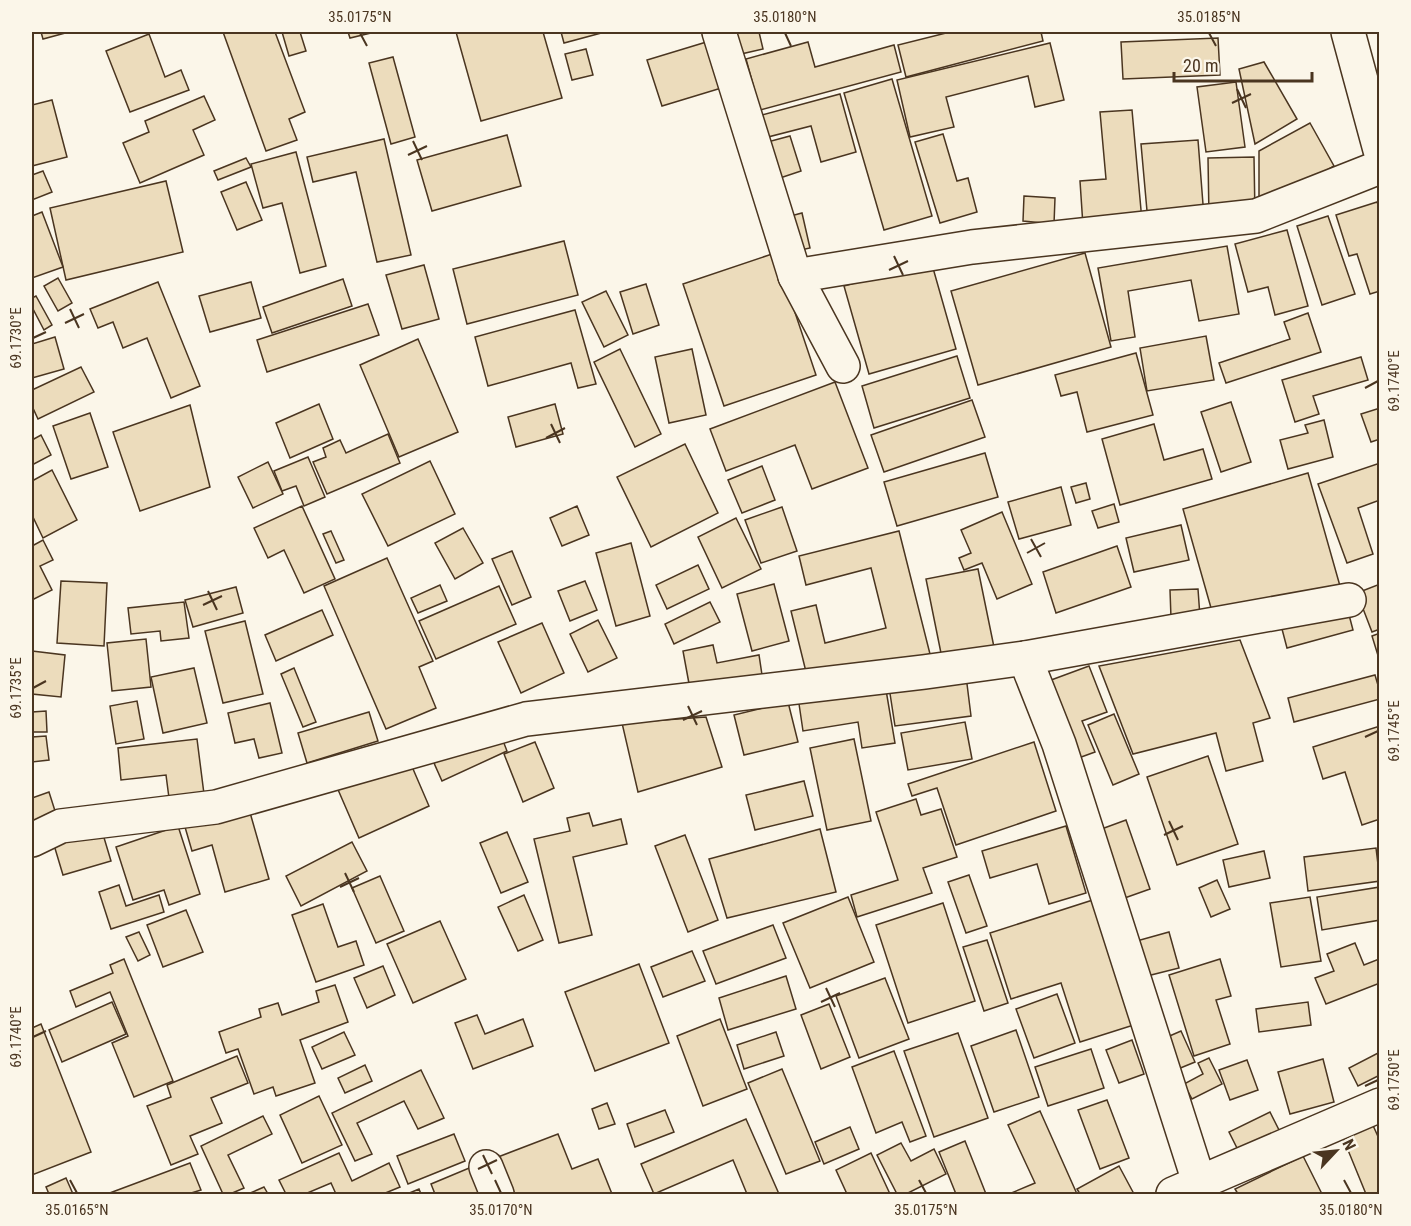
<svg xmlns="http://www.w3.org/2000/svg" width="1411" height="1226" font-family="'Roboto Condensed',sans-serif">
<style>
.building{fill:#ecdcbc;stroke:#4a3520;stroke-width:1.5}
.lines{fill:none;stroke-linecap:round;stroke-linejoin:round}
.street-casing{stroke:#4a3520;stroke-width:36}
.street{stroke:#fbf6e9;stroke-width:33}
.ticks{fill:none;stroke:#4a3520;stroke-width:2}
.neatline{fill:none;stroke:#4a3520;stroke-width:2}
.ticks-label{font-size:15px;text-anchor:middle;fill:#4a3520}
</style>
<rect width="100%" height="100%" fill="#fbf6e9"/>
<g class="building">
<polygon points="41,32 69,32 43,39"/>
<polygon points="223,32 275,32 305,112 289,119 297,140 266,151"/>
<polygon points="282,32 300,32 306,51 289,56"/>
<polygon points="348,32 375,32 350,38"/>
<polygon points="456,32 543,32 562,98 481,121"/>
<polygon points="561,32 605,32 564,43"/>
<polygon points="736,32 759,32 763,49 741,54"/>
<polygon points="950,32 1041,32 1043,41 906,77 898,45"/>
<polygon points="149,34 165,77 181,70 189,90 130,112 106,51"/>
<polygon points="1218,38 1220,75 1123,79 1121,42"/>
<polygon points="713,40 728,86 662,106 647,60"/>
<polygon points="808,42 815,67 894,45 901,72 760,110 746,59"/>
<polygon points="1050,43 1064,100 1035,107 1028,76 946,97 954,127 910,137 897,80"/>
<polygon points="586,49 593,75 572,80 565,54"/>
<polygon points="393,57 415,137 391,144 369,63"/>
<polygon points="1264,62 1297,119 1255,144 1239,69"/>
<polygon points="892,79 932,216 884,230 844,93"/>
<polygon points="1236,82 1245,147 1206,152 1197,87"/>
<polygon points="840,94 856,152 821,162 811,126 764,138 758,116"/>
<polygon points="204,96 215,120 193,130 204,155 140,183 123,143 149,132 145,121"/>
<polygon points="52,100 67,157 32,166 32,105"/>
<polygon points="1132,110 1142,221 1083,226 1080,181 1106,179 1100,112"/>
<polygon points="1310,123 1334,166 1259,211 1259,151"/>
<polygon points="943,134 957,181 968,178 977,212 940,223 915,142"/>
<polygon points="507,135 521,186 432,211 417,160"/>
<polygon points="790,136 801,171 771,181 760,144"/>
<polygon points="384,139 411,255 377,262 356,172 313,182 307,157"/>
<polygon points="1198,140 1204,217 1148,222 1141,144"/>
<polygon points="296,152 326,266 300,273 282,203 263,208 251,164"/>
<polygon points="1254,157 1255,216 1209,217 1208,158"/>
<polygon points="246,158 251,167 218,180 214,171"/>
<polygon points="43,171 52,192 32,200 32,175"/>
<polygon points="166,181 183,252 66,280 50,208"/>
<polygon points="246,182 262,220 237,230 221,192"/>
<polygon points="1024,196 1055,198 1054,224 1023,221"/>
<polygon points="1377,202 1380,210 1380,291 1370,294 1357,254 1349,256 1336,215"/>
<polygon points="42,212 63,267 32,278 32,216"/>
<polygon points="802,213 810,248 791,252 783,218"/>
<polygon points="1328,216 1355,294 1322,305 1297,226"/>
<polygon points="1287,230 1308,306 1275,315 1268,287 1248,292 1235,244"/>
<polygon points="564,241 578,295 467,324 453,269"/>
<polygon points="1227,246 1239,314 1199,321 1191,280 1128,291 1135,337 1111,341 1098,268"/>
<polygon points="775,253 816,375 724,406 683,284"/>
<polygon points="1085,253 1111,347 978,385 951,291"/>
<polygon points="931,261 956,349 869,374 844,286"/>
<polygon points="424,265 439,319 402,329 386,275"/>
<polygon points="58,278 72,303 58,311 44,286"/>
<polygon points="343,279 352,306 272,333 263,307"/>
<polygon points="158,282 200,386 171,398 147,338 123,348 113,322 98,328 90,309"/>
<polygon points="251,282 261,318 210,332 199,296"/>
<polygon points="646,284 659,325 633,334 620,292"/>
<polygon points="606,291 628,335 604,347 582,302"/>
<polygon points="36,296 52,325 44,330 32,307 32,298"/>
<polygon points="368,304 379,335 267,372 257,340"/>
<polygon points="575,310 596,384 578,388 571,363 488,386 475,337"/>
<polygon points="1308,313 1321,352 1226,383 1219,363 1290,339 1284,322"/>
<polygon points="1206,336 1214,380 1147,391 1140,348"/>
<polygon points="55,337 64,369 32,378 32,344"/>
<polygon points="418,339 458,432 399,457 360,365"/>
<polygon points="620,349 661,434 635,447 594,362"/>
<polygon points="692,349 706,415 669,423 655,357"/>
<polygon points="1136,353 1153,415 1087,432 1077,392 1061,396 1055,375"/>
<polygon points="957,356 970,398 874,428 862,386"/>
<polygon points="1361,357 1368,380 1313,396 1319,414 1295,422 1282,380"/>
<polygon points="81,367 94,392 38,419 32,406 32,390"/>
<polygon points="835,382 868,468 812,489 795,445 726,471 710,429"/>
<polygon points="972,400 985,437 884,472 871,435"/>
<polygon points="1231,402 1251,462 1221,472 1201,412"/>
<polygon points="319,404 333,439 290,458 276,423"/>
<polygon points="555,404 563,434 516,447 508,417"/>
<polygon points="190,405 210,487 140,511 113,432"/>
<polygon points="1380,408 1380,439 1371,442 1361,414"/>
<polygon points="90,413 108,467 71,479 53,426"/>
<polygon points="1324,420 1333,457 1288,469 1280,440 1308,433 1305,425"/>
<polygon points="1154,424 1164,460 1203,449 1212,479 1120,505 1102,439"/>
<polygon points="388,434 400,463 327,494 313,462 326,457 323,448 340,440 346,453"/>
<polygon points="41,435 51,455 32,465 32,440"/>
<polygon points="685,444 718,513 651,547 617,477"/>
<polygon points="985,453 998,497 897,526 884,482"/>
<polygon points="308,457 325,497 304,506 296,486 282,491 274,471"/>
<polygon points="430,461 455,514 388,546 362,494"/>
<polygon points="268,462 283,494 253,508 238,477"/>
<polygon points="1380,463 1380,500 1358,508 1373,554 1347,563 1318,484"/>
<polygon points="762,466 775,500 742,513 728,480"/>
<polygon points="52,470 77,520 43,538 32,515 32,481"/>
<polygon points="1308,473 1340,586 1215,622 1183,509"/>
<polygon points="1086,483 1090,499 1076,503 1071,487"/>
<polygon points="1061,487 1071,525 1019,539 1008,502"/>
<polygon points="1114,504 1119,522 1098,528 1092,511"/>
<polygon points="302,506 335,579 304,593 284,550 268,558 254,528"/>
<polygon points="577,506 589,535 562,546 550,518"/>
<polygon points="782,507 797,551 761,563 745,520"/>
<polygon points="1002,512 1032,584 997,599 982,563 964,570 959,558 971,553 961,530"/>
<polygon points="736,518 761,569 722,588 698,537"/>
<polygon points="1181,525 1189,560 1134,572 1126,538"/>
<polygon points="463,528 483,563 455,579 435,543"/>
<polygon points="331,531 344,560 336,563 323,534"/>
<polygon points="899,531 930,654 809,684 791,611 816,605 825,643 886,628 871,568 806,585 799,556"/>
<polygon points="43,540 53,560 40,566 52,590 32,600 32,546"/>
<polygon points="631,543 650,616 616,626 596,553"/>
<polygon points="1117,546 1131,587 1056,613 1043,572"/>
<polygon points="512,551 531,597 512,605 492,559"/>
<polygon points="387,558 433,661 419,667 436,708 386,729 324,586"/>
<polygon points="698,565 709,589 667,609 656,585"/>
<polygon points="978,569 995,652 943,663 926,579"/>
<polygon points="61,581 107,583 104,646 57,643"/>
<polygon points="585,581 597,610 570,621 558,591"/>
<polygon points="774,584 789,641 752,651 737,594"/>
<polygon points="1380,584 1380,629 1372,632 1357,593"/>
<polygon points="440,585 447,601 418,613 411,598"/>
<polygon points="499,586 516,624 436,659 419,621"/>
<polygon points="236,587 243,613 193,627 185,600"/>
<polygon points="1198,589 1200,617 1171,618 1170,590"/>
<polygon points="184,602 189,638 161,641 160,631 131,634 128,608"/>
<polygon points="710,602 720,622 674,644 665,624"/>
<polygon points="322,610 333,635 276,661 265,635"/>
<polygon points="1348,611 1353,630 1287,648 1282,629"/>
<polygon points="598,620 617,658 588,672 570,634"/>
<polygon points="245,621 263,694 223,703 205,631"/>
<polygon points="542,623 564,673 521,693 498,642"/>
<polygon points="1380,633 1380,662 1372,636"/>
<polygon points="146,639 151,687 112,691 107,643"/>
<polygon points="1240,640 1270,718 1253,723 1263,761 1226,771 1216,733 1133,754 1099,666"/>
<polygon points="713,645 717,663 759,655 762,675 690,689 683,651"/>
<polygon points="32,651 65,655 61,697 32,694"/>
<polygon points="1089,666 1107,712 1082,721 1095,752 1073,760 1043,683"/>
<polygon points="194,668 207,723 163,733 151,677"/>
<polygon points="294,668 316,722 303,727 281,674"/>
<polygon points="1375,675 1380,692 1380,699 1294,722 1288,698"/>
<polygon points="966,676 971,716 895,726 889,687"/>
<polygon points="885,684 895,743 862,748 858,722 803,731 798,697"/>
<polygon points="137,701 144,739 116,744 110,706"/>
<polygon points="788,702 798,742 744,755 734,715"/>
<polygon points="270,703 282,753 259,758 254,739 235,743 228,713"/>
<polygon points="46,711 47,732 32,732 32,712"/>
<polygon points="369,712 378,741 307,763 298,733"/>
<polygon points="1114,714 1139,774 1113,785 1088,725"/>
<polygon points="706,717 722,767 638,792 622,723"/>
<polygon points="965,722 972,759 908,770 901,733"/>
<polygon points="1380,726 1380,819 1362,825 1345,772 1323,779 1313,747"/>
<polygon points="500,733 507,751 442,781 434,763"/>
<polygon points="46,736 49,760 32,762 32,737"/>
<polygon points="197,739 204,794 169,798 166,775 121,780 118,748"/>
<polygon points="854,739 871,821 827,830 810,748"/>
<polygon points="535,742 554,788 523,802 504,754"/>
<polygon points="1034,742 1056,811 956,845 937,788 912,796 908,784"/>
<polygon points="1208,756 1238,844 1177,865 1147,777"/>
<polygon points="410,762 429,806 359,838 336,785"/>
<polygon points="804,781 813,816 755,830 746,795"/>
<polygon points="49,792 56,814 32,822 32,798"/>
<polygon points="916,799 921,815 941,809 957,857 923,868 932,893 857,917 851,895 898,880 876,812"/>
<polygon points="249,809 269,879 225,892 212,845 192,851 185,827"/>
<polygon points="589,813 593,826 621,819 627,844 573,857 592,935 559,943 534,839 570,831 567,818"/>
<polygon points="1126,820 1150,889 1119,900 1096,831"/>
<polygon points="178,826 200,894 169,905 164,890 133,900 116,847"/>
<polygon points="1066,826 1086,893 1049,904 1037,864 990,878 982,851"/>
<polygon points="820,829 836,892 727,918 709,859"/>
<polygon points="102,831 111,861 63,875 54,845"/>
<polygon points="507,832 528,882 501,893 480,843"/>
<polygon points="685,835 718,920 688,932 655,846"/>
<polygon points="352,842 367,871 301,906 286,876"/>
<polygon points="1376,848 1380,881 1308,891 1304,857"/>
<polygon points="1264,851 1270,878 1229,887 1223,860"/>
<polygon points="969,875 987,926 966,933 948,882"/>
<polygon points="380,876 404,931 376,943 352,888"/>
<polygon points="1217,880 1230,909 1211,917 1199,888"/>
<polygon points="119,885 126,906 159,895 164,912 111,929 99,892"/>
<polygon points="1380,887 1380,920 1322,930 1317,897"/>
<polygon points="524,895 543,940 518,951 498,907"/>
<polygon points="848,897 874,962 810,988 783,923"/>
<polygon points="1310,897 1321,961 1281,967 1270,903"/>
<polygon points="1099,898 1140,1023 1080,1042 1061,983 1011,999 990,933"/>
<polygon points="943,903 975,1001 908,1023 876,925"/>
<polygon points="323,904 338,947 356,941 364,965 316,982 292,915"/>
<polygon points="186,910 203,952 163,967 147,925"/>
<polygon points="440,921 466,979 413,1003 387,944"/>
<polygon points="773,925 786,958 716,984 703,951"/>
<polygon points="139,932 150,955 138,961 126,937"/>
<polygon points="1169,932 1179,968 1143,977 1133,942"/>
<polygon points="987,940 1008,1003 984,1011 963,947"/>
<polygon points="1355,943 1364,965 1379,959 1380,983 1326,1004 1315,978 1334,971 1327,954"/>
<polygon points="692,951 705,981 663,997 651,967"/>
<polygon points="124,959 173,1081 134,1097 112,1043 128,1036 110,992 76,1007 70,991 113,973 110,965"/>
<polygon points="1220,959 1231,996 1216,1000 1230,1044 1194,1056 1169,975"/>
<polygon points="639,964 669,1043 595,1071 565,992"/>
<polygon points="383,966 395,995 367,1008 354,978"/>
<polygon points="786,976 796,1009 728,1030 719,998"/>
<polygon points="885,978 909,1039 859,1058 836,996"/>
<polygon points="335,985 348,1022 300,1040 315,1083 276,1096 273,1087 254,1094 238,1049 226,1053 219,1032 261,1017 259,1009 278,1003 282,1015 319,1002 316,991"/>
<polygon points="1057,994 1075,1043 1034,1058 1016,1009"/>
<polygon points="112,1002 126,1034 62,1062 49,1030"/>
<polygon points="1308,1002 1311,1025 1259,1032 1256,1009"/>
<polygon points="829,1004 850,1057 821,1069 801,1015"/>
<polygon points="477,1015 485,1034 523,1019 533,1046 473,1069 455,1023"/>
<polygon points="720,1019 747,1089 703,1106 677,1036"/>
<polygon points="41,1024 91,1152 32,1175 32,1028"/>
<polygon points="1016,1030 1039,1097 994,1112 971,1046"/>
<polygon points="1181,1031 1195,1062 1178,1069 1165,1038"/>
<polygon points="344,1032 355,1055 322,1069 312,1047"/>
<polygon points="776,1032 784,1056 744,1069 737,1045"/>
<polygon points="958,1033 988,1118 934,1137 904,1051"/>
<polygon points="1132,1040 1144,1074 1119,1083 1106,1050"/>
<polygon points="1091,1049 1104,1088 1048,1106 1035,1067"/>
<polygon points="894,1051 926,1136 910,1142 902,1122 876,1133 852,1067"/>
<polygon points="1380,1052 1380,1075 1358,1086 1349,1068"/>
<polygon points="237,1056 248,1083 211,1098 222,1123 190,1136 198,1154 171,1165 147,1106 171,1097 167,1085"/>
<polygon points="1209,1058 1222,1084 1192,1099 1184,1084 1203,1074 1198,1063"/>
<polygon points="1323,1059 1334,1102 1290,1114 1278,1072"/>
<polygon points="1247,1060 1258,1090 1230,1100 1219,1070"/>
<polygon points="365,1065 372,1081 345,1093 338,1078"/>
<polygon points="782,1069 820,1161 786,1174 748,1083"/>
<polygon points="421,1070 444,1118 418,1129 404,1101 357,1123 372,1154 355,1161 332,1113"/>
<polygon points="319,1096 342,1145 302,1163 280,1115"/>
<polygon points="1107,1100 1129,1158 1100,1169 1078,1110"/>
<polygon points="607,1103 615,1124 599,1129 592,1109"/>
<polygon points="665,1110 674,1132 635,1147 627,1124"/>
<polygon points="1040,1111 1077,1194 1009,1194 1035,1183 1008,1125"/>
<polygon points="1270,1112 1281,1134 1240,1154 1229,1132"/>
<polygon points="263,1116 272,1134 228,1155 244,1188 230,1194 223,1194 201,1146"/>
<polygon points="746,1119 779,1194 747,1194 733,1160 654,1194 641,1164"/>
<polygon points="1371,1121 1380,1141 1380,1194 1366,1194 1341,1133"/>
<polygon points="850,1127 859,1149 824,1164 815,1142"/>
<polygon points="454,1134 465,1161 408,1184 397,1156"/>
<polygon points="558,1134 572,1169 598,1159 612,1194 512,1194 498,1157"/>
<polygon points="965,1141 986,1194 956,1194 939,1152"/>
<polygon points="901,1143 911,1161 934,1149 946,1174 906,1194 897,1194 877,1155"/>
<polygon points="339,1153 352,1181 389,1163 400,1187 383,1194 336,1194 331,1183 305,1194 286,1194 279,1180"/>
<polygon points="871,1153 890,1194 847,1194 836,1170"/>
<polygon points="1303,1156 1322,1194 1238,1194 1235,1189"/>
<polygon points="190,1163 201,1190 188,1194 107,1194"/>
<polygon points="474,1166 486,1194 435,1194 431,1184"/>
<polygon points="1119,1166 1134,1194 1080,1194 1077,1189"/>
<polygon points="66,1178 73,1194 49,1194 46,1187"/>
<polygon points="264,1187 268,1194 248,1194"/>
<polygon points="419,1189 421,1194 407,1194"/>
</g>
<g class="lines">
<defs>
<g id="street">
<polyline points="719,32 795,276"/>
<polyline points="1348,32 1380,150"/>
<polyline points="843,366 795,276 972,247 1256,216 1380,167"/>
<polyline points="1025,658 1059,744 1199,1182"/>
<polyline points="32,840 61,826 216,807 526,719 924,672 1025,658 1349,600"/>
<polyline points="486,1167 497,1194"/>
<polyline points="1173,1194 1380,1105"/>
</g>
</defs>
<use href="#street" class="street-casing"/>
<use href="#street" class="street"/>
</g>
<path class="ticks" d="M 360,33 L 367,46M 785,33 L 791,46M 1209,33 L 1216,46M 1237,89 L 1246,108M 1232,103 L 1251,94M 413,141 L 422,160M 408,155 L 427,146M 894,256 L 903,275M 889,270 L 908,261M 70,309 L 79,328M 65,323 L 84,314M 33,338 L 46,332M 1365,388 L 1378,381M 551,424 L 560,443M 546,438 L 565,428M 1031,539 L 1041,557M 1027,553 L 1045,543M 208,591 L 217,610M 203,605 L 222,596M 33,688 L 46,681M 688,706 L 697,725M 683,720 L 702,711M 1365,737 L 1378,731M 1169,821 L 1178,840M 1164,835 L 1183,826M 345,873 L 354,892M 340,887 L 359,878M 826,988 L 835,1007M 821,1002 L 840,993M 33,1037 L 46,1031M 1365,1086 L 1378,1080M 483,1155 L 492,1174M 478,1169 L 497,1160M 70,1180 L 77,1193M 495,1180 L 501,1193M 919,1180 L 926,1193M 1344,1180 L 1351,1193"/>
<rect width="1411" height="1226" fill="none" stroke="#fbf6e9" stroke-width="66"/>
<g transform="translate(1336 1151) rotate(64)" stroke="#fbf6e9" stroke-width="4.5" paint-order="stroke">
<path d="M0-4.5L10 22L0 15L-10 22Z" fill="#4a3520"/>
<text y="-9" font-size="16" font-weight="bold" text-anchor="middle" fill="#4a3520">N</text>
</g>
<path d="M1174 72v9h138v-9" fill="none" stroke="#4a3520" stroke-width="3"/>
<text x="1183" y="72" font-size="18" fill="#4a3520" stroke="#fbf6e9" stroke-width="4.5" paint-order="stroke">20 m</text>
<rect x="33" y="33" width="1345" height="1160" class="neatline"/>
<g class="ticks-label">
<text x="360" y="22">35.0175°N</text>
<text x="785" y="22">35.0180°N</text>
<text x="1209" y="22">35.0185°N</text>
<text transform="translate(16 338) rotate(-90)" y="5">69.1730°E</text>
<text transform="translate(1394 381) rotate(-90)" y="5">69.1740°E</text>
<text transform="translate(16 688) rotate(-90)" y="5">69.1735°E</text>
<text transform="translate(1394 731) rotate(-90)" y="5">69.1745°E</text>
<text transform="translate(16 1037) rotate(-90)" y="5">69.1740°E</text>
<text transform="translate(1394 1080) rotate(-90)" y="5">69.1750°E</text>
<text x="77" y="1215">35.0165°N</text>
<text x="501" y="1215">35.0170°N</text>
<text x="926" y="1215">35.0175°N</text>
<text x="1351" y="1215">35.0180°N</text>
</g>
</svg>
